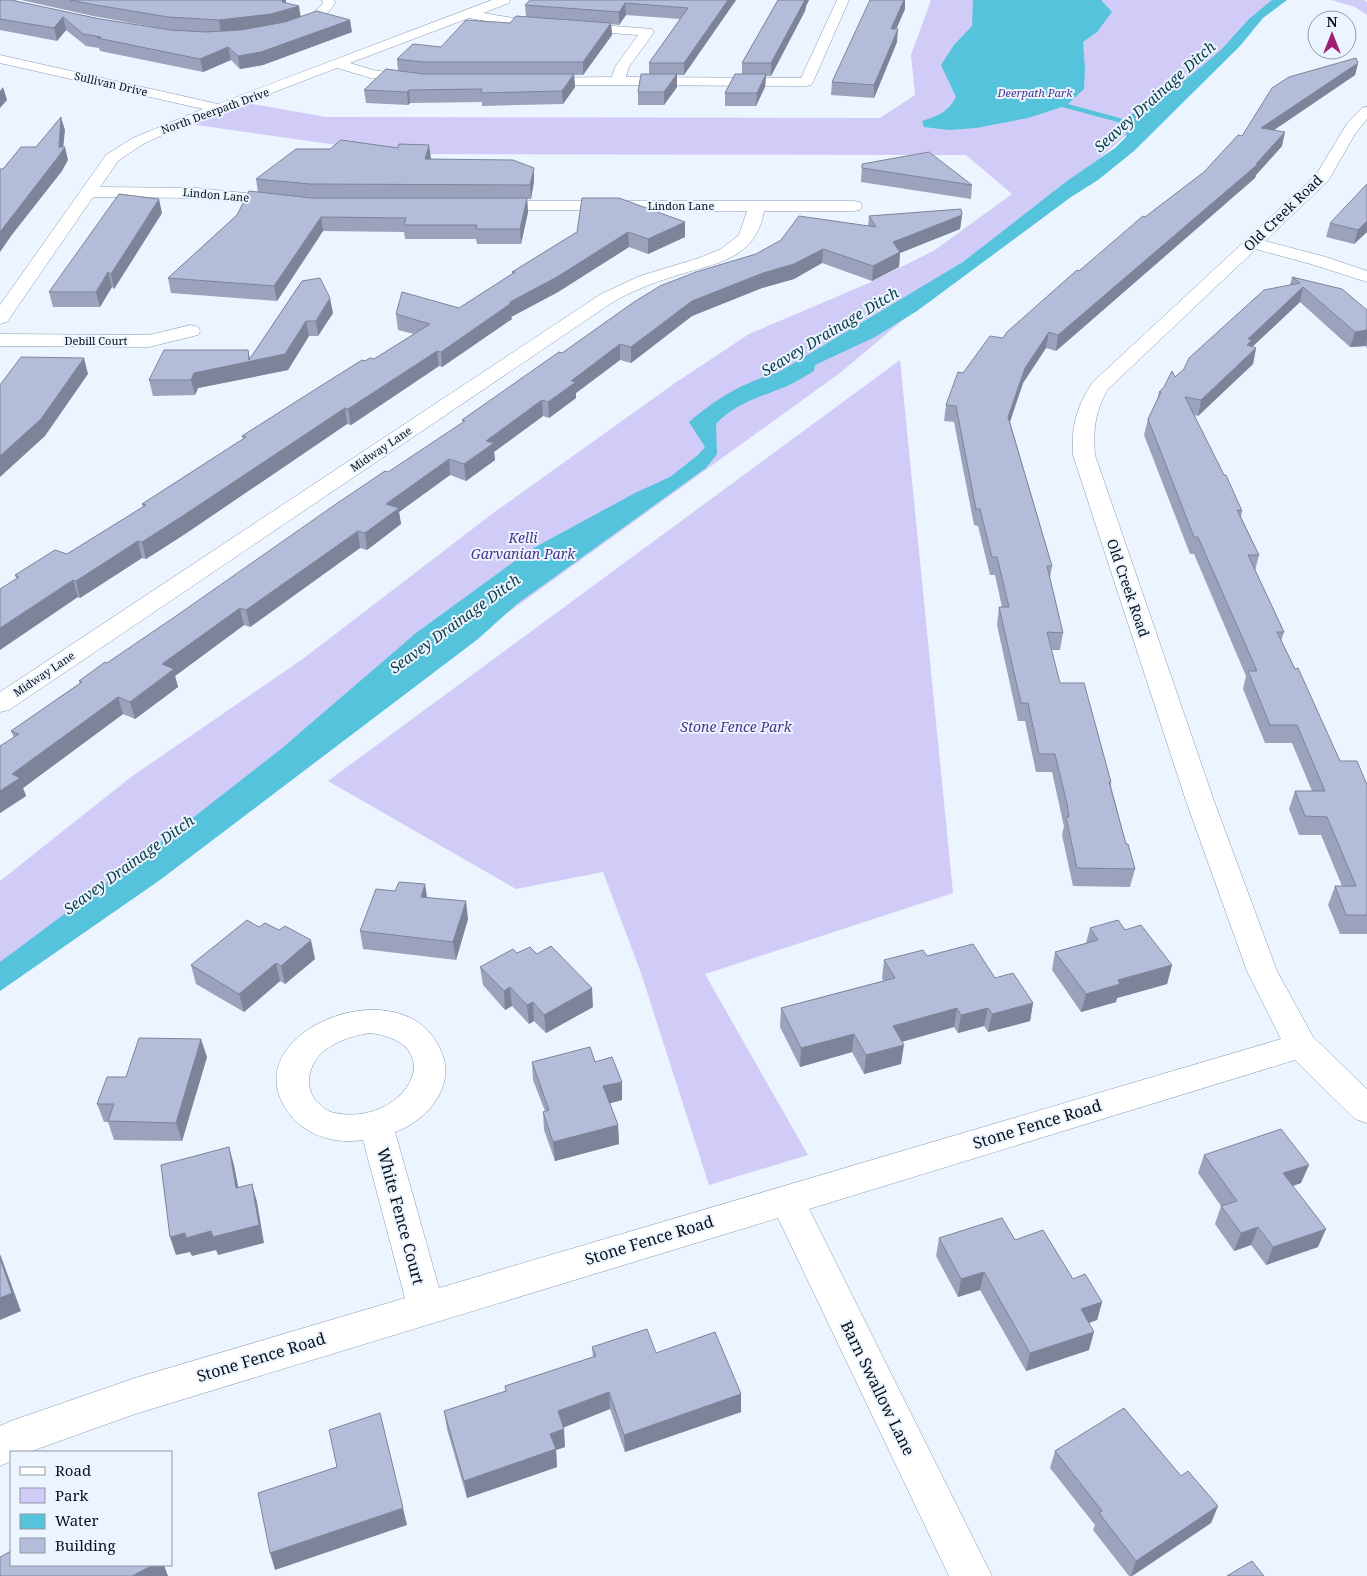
<svg xmlns="http://www.w3.org/2000/svg" width="1367" height="1576" font-family="'Noto Serif',serif">
<style>
.green{fill:#d1ccf7}
.water{fill:#54c3db}
.lines{fill:none;stroke-linecap:round;stroke-linejoin:round}
.minor-casing{stroke:#859ab2;stroke-width:1}
.minor{fill:#fff;fill-rule:evenodd}
.wall{fill:#9aa3bb}
.shaded-wall{fill:#7d8499}
.building{fill:#b3bdda;stroke:#7d8499}
.labels{text-anchor:middle;stroke-width:4;stroke-linejoin:round;paint-order:stroke}
.far-street-label{font-size:11px;fill:#081018;stroke:#ebf4ff}
.far-park-label{font-size:11px;font-style:italic;fill:#49358a;stroke:#ebf4ff}
.street-label{font-size:14px;fill:#081018;stroke:#ebf4ff}
.park-label{font-size:14px;font-style:italic;fill:#49358a;stroke:#ebf4ff}
.water-label{font-size:15px;font-style:italic;fill:#0c404a;stroke:#ebf4ff}
.near-street-label{font-size:16px;fill:#081018;stroke:#ebf4ff}
</style>
<rect width="100%" height="100%" fill="#ebf4ff"/>
<g class="green">
<polygon points="931,0 1281,0 1036,214 928,299 840,373 0,979 0,881 131,777 304,658 492,514 675,383 749,334 869,283 935,250 1012,194 966,155 400,154 190,124 247,103 326,117 880,118 915,95 911,55"/>
<polygon points="1331,0 1364,0 1367,2 1367,15 1355,7"/>
<polygon points="900,360 953,893 705,974 808,1155 709,1185 641,973 603,872 516,889 328,781"/>
</g>
<path class="water" d="M 973,0 L 1101,0 L 1112,12 L 1097,32 L 1083,42 L 1085,70 L 1084,89 L 1068,104 L 1123,119 L 1160,99 L 1201,67 L 1221,50 L 1249,19 L 1272,0 L 1287,0 L 1263,18 L 1240,46 L 1134,151 L 1098,180 L 1071,197 L 917,311 L 875,337 L 815,365 L 814,371 C 805,376 796,382 787,386 C 761,397 735,403 716,424 L 717,454 L 706,468 L 517,604 L 478,639 L 160,880 L 0,991 L 0,962 L 181,827 L 281,749 L 416,633 L 530,550 L 635,493 L 670,477 L 698,455 L 705,447 L 689,422 C 720,396 741,384 779,372 L 963,262 L 1067,181 L 1115,148 L 1126,137 L 1127,128 L 1118,122 L 1062,107 L 1028,118 L 976,128 L 949,130 L 924,127 L 922,121 C 938,116 948,112 956,97 L 941,65 L 954,45 L 972,26 Z"/>
<g class="lines">
<defs>
<g id="minor">
<path d="M 322,0 L 334,0 L 335,3 C 326,18 304,36 284,31 L 282,28 C 291,18 310,21 323,3 Z"/>
<polygon points="492,0 510,0 509,3 483,13 513,18 652,29 654,32 629,67 626,77 801,78 837,0 849,0 813,82 811,85 806,86 537,85 532,84 530,81 532,78 612,77 615,67 638,35 513,26 469,18 350,63 373,70 422,77 424,80 422,83 417,84 371,78 337,68 167,133 143,144 118,161 100,187 197,188 283,197 289,198 291,202 289,206 283,207 197,198 93,197 7,322 0,324 0,305 106,155 133,138 203,109 0,63 0,55 218,104"/>
<path d="M 1367,107 L 1367,119 L 1355,134 L 1328,181 L 1265,241 L 1326,257 L 1367,271 L 1367,282 L 1314,265 L 1256,249 L 1108,389 C 1095,411 1093,430 1095,455 L 1214,801 L 1277,971 L 1313,1037 L 1367,1089 L 1367,1123 L 1355,1119 L 1295,1060 L 809,1209 L 992,1576 L 949,1576 L 778,1218 L 135,1414 L 29,1452 L 11,1452 L 11,1461 L 0,1466 L 0,1426 L 11,1421 L 135,1378 L 405,1298 L 363,1140 C 331,1145 298,1133 283,1104 C 243,1030 396,970 437,1043 C 444,1056 448,1067 444,1082 C 438,1106 417,1124 395,1132 L 439,1288 L 1281,1039 L 1247,971 L 1186,801 L 1073,455 C 1071,427 1077,405 1093,382 L 1316,175 L 1348,122 L 1362,108 ZM 370,1033 C 453,1043 405,1127 335,1113 C 327,1112 322,1106 316,1101 C 311,1095 309,1088 309,1080 C 311,1049 344,1037 370,1033 Z"/>
<path d="M 491,201 L 854,201 L 860,202 L 862,206 L 860,210 L 854,211 L 764,211 C 756,259 717,263 678,275 C 655,282 634,290 613,302 L 9,710 L 0,712 L 0,692 L 601,294 L 640,276 L 699,258 L 721,249 L 739,235 L 747,211 L 485,210 L 483,206 L 485,202 Z"/>
<polygon points="191,325 198,327 200,331 198,335 149,347 0,346 0,334 149,335"/>
</g>
</defs>
<use href="#minor" class="minor-casing"/>
<use href="#minor" class="minor"/>
</g>
<g class="wall">
<polygon points="0,0 100,19 171,30 210,32 170,30 93,16 21,0 286,0 286,3 300,17 352,32 263,65 240,69 231,60 203,72 100,51 99,48 86,46 66,30 57,41 0,30"/>
<polygon points="530,0 736,0 684,75 677,75 677,87 664,105 638,105 638,92 649,74 649,63 680,19 626,15 619,25 611,24 612,35 583,75 574,75 575,87 563,104 482,106 482,102 410,103 408,105 366,103 364,90 398,71 397,59 441,47 526,17 525,5"/>
<polygon points="778,0 809,0 806,6 805,11 771,76 766,76 765,87 756,106 725,106 725,93 742,74 742,63"/>
<polygon points="905,9 896,29 897,42 874,98 831,95 832,82"/>
<polygon points="1358,63 1355,75 1274,130 1282,146 1256,175 1255,178 1056,351 1046,348 1023,383 1010,422 1052,566 1050,578 1063,633 1060,650 1051,650 1060,683 1111,782 1111,786 1126,844 1135,869 1130,887 1073,886 1062,835 1064,826 1063,822 1052,772 1036,772 1025,721 1018,721 997,625 999,607 1002,607 995,575 990,575 978,526 974,525 954,422 944,421 946,405 963,373 1079,271 1145,217 1204,172 1242,136"/>
<polygon points="431,158 431,159 534,181 531,199 527,199 528,212 521,244 477,244 476,239 405,239 404,232 323,231 277,301 171,293 168,278 237,215 258,192 256,179"/>
<polygon points="862,164 972,185 971,199 861,182"/>
<polygon points="162,213 114,289 112,287 100,307 53,307 49,292"/>
<polygon points="962,215 960,229 900,253 899,267 872,281 822,263 794,279 762,288 692,316 631,363 620,360 576,393 576,398 549,418 543,416 494,452 495,460 466,481 450,475 399,512 401,524 367,550 360,548 250,627 244,625 175,676 178,687 135,719 123,714 23,788 26,796 0,813 0,746 14,738 11,731 80,683 79,681 107,663 463,422 462,420 562,353 868,226 869,216"/>
<polygon points="685,222 685,237 648,254 629,247 558,292 511,317 512,319 442,367 439,366 351,425 347,424 185,534 146,559 142,558 80,598 16,578 15,575 67,554 143,507 142,504 243,439 242,436 365,361 374,359 414,334 398,330 396,314 459,308 513,274 512,272 577,232"/>
<polygon points="1330,223 1367,232 1354,244 1326,237"/>
<polygon points="1292,277 1367,310 1367,349 1366,346 1350,347 1300,302 1252,347 1256,348 1253,364 1198,416 1194,415 1242,511 1241,517 1259,555 1255,571 1284,632 1281,641 1340,761 1367,785 1367,934 1340,934 1328,905 1335,886 1342,886 1321,835 1299,835 1289,809 1295,791 1312,791 1292,743 1265,743 1243,689 1246,676 1194,554 1190,554 1144,435 1148,419 1157,400 1159,392 1175,377 1290,285"/>
<polygon points="302,281 333,313 318,336 309,336 288,370 198,388 195,395 153,396 149,380 248,350 250,359"/>
<polygon points="427,898 468,919 456,960 363,949 360,931"/>
<polygon points="259,927 279,930 315,959 285,984 280,981 244,1012 196,984 191,965"/>
<polygon points="1090,928 1125,930 1172,965 1167,984 1117,998 1116,1002 1081,1012 1052,970 1055,952 1086,943"/>
<polygon points="517,953 537,954 593,1007 546,1033 534,1021 529,1024 512,1006 505,1010 483,985 480,967"/>
<polygon points="927,956 995,978 1033,1003 1030,1021 988,1032 984,1026 958,1033 954,1027 902,1042 901,1064 864,1074 852,1052 800,1067 780,1027 781,1008 883,981 882,978 884,960"/>
<polygon points="207,1057 182,1141 114,1140 108,1122 104,1122 97,1104 126,1077"/>
<polygon points="532,1062 595,1062 622,1100 610,1103 618,1125 619,1144 555,1161 544,1130 543,1112 545,1111 533,1080"/>
<polygon points="1204,1155 1301,1183 1293,1186 1318,1247 1266,1265 1251,1245 1234,1251 1215,1224 1221,1206 1198,1173"/>
<polygon points="939,1238 1015,1240 1073,1279 1102,1302 1097,1320 1089,1323 1089,1350 1026,1371 980,1290 958,1297 936,1256"/>
<polygon points="592,1347 656,1353 741,1394 741,1412 625,1452 610,1409 563,1427 565,1447 556,1450 557,1467 467,1498 447,1429 444,1411 505,1391 505,1386 593,1357"/>
<polygon points="1055,1451 1181,1476 1218,1506 1211,1523 1132,1576 1129,1576 1093,1530 1095,1525 1050,1468"/>
</g>
<g class="shaded-wall">
<polygon points="283,0 286,0 285,10 299,6 301,18 273,26 221,32 219,20 282,2"/>
<polygon points="728,0 736,0 684,75 684,63"/>
<polygon points="804,0 809,0 806,6 805,11 771,76 771,63"/>
<polygon points="902,0 905,0 905,9 891,41 891,29"/>
<polygon points="625,3 626,15 619,25 619,12"/>
<polygon points="63,17 66,30 57,41 54,28"/>
<polygon points="350,20 352,32 263,65 240,69 238,56"/>
<polygon points="611,23 612,35 583,75 583,62"/>
<polygon points="898,29 897,42 874,98 874,85"/>
<polygon points="228,47 231,60 203,72 200,59"/>
<polygon points="1358,63 1355,75 1258,141 1261,128"/>
<polygon points="574,74 575,87 563,104 562,91"/>
<polygon points="677,74 677,87 664,105 664,92"/>
<polygon points="766,74 765,87 756,106 757,93"/>
<polygon points="3,87 7,100 0,108 0,91"/>
<polygon points="409,90 410,103 408,105 407,92"/>
<polygon points="61,117 65,130 63,150 65,147 68,160 62,171 11,236 0,252 0,232 59,147"/>
<polygon points="1285,132 1282,146 1256,175 1255,178 1056,351 1058,335 1256,164"/>
<polygon points="429,145 431,158 427,172 425,159"/>
<polygon points="534,168 534,181 531,199 530,185"/>
<polygon points="527,198 528,212 521,244 520,229"/>
<polygon points="159,199 162,213 114,289 111,274"/>
<polygon points="962,215 960,229 900,253 899,267 872,281 873,266 893,242"/>
<polygon points="321,217 323,231 277,301 274,286"/>
<polygon points="1367,221 1367,232 1354,244 1358,230"/>
<polygon points="685,222 685,237 648,254 648,239"/>
<polygon points="628,232 629,247 558,292 511,317 512,319 442,367 441,352 510,302"/>
<polygon points="823,249 822,263 794,279 762,288 692,316 631,363 631,347 692,301"/>
<polygon points="108,272 112,287 100,307 96,292"/>
<polygon points="1303,287 1300,302 1250,349 1256,348 1253,364 1198,416 1201,400 1248,339"/>
<polygon points="330,298 333,313 318,336 316,321"/>
<polygon points="306,321 309,336 288,370 198,388 195,395 191,380 194,373 248,350 250,361"/>
<polygon points="1367,330 1367,341 1366,346 1350,347 1355,332"/>
<polygon points="1049,332 1046,348 1023,383 1006,433 1008,417 1025,368"/>
<polygon points="620,344 620,360 576,393 576,398 549,418 548,402 571,381"/>
<polygon points="437,351 439,366 351,425 348,409"/>
<polygon points="84,358 88,374 45,436 0,477 0,456"/>
<polygon points="542,400 543,416 494,452 495,460 466,481 464,464 486,441"/>
<polygon points="345,408 347,424 185,534 146,559 142,542"/>
<polygon points="449,459 450,475 399,512 401,524 367,550 365,533 386,504"/>
<polygon points="358,531 360,548 250,627 246,610"/>
<polygon points="138,541 142,558 80,598 76,581"/>
<polygon points="73,580 78,597 0,650 0,628"/>
<polygon points="240,608 244,625 175,676 178,687 135,719 130,702 162,664"/>
<polygon points="118,697 123,714 23,788 26,796 0,813 0,791 12,774"/>
<polygon points="425,884 428,903 421,897"/>
<polygon points="466,901 468,919 456,960 453,942"/>
<polygon points="311,940 315,959 285,984 281,966"/>
<polygon points="276,963 280,981 244,1012 239,994"/>
<polygon points="1172,965 1167,984 1117,998 1116,1002 1081,1012 1086,994 1118,980"/>
<polygon points="510,987 512,1006 505,1010 504,991"/>
<polygon points="592,988 593,1007 546,1033 544,1015"/>
<polygon points="533,1002 534,1021 529,1024 527,1005"/>
<polygon points="1033,1003 1030,1021 988,1032 992,1014"/>
<polygon points="957,1008 954,1027 890,1045 893,1026"/>
<polygon points="988,1008 984,1026 958,1033 961,1015"/>
<polygon points="854,1034 852,1052 800,1067 801,1048"/>
<polygon points="201,1039 207,1057 182,1141 176,1123"/>
<polygon points="904,1045 901,1064 864,1074 866,1055"/>
<polygon points="622,1082 622,1100 604,1105 603,1086"/>
<polygon points="618,1125 619,1144 555,1161 553,1142"/>
<polygon points="229,1147 234,1165 242,1206 236,1188"/>
<polygon points="1309,1165 1301,1183 1276,1191 1283,1173"/>
<polygon points="252,1184 257,1202 264,1243 218,1255 216,1250 192,1256 190,1252 176,1255 170,1237 185,1233 211,1231"/>
<polygon points="1258,1227 1251,1245 1234,1251 1241,1233"/>
<polygon points="1326,1229 1318,1247 1266,1265 1273,1247"/>
<polygon points="0,1254 21,1311 0,1320"/>
<polygon points="984,1272 980,1290 958,1297 961,1279"/>
<polygon points="1102,1302 1097,1320 1076,1327 1081,1309"/>
<polygon points="1094,1332 1089,1350 1026,1371 1030,1353"/>
<polygon points="609,1392 610,1409 560,1429 558,1411"/>
<polygon points="741,1394 741,1412 625,1452 624,1435"/>
<polygon points="564,1429 565,1447 556,1450 557,1467 467,1498 464,1481 550,1434"/>
<polygon points="1218,1506 1211,1523 1132,1576 1131,1576 1136,1561"/>
<polygon points="403,1508 407,1525 275,1570 270,1553"/>
<polygon points="153,1565 164,1565 168,1576 132,1576"/>
</g>
<g class="building">
<polygon points="0,0 11,0 100,19 171,30 206,32 241,30 285,22 317,11 350,20 261,52 238,56 228,47 200,59 97,38 101,37 83,34 63,17 54,28 0,19"/>
<polygon points="70,0 283,0 282,2 299,6 271,14 219,20 168,17 90,4"/>
<polygon points="530,0 728,0 684,63 649,63 688,8 625,3 619,12 525,5"/>
<polygon points="778,0 805,0 771,63 742,63"/>
<polygon points="870,0 904,0 891,29 898,29 874,85 832,82"/>
<polygon points="516,16 611,23 583,62 423,62 397,59 413,44 441,47 466,20 510,23"/>
<polygon points="1356,58 1358,63 1261,128 1285,132 1256,164 1258,164 1058,335 1049,332 1025,368 1008,417 1052,566 1047,566 1063,633 1047,632 1060,683 1084,683 1111,782 1109,782 1126,844 1128,844 1135,869 1077,868 1066,817 1069,817 1067,804 1055,754 1039,754 1028,703 1021,703 999,607 1009,607 997,557 992,557 980,509 976,509 956,406 946,405 958,372 963,373 990,336 1003,338 1007,332 1077,270 1079,271 1143,216 1145,217 1204,172 1238,135 1242,136 1272,88 1289,77"/>
<polygon points="386,69 423,74 574,74 562,91 481,93 482,89 409,90 407,92 364,90"/>
<polygon points="641,74 677,74 664,92 638,92"/>
<polygon points="735,74 766,74 757,93 725,93"/>
<polygon points="61,117 59,147 65,147 58,157 0,232 0,169 3,169 21,147 36,147"/>
<polygon points="341,140 398,148 399,144 429,145 425,159 513,160 534,168 530,185 311,184 256,179 296,149 330,149"/>
<polygon points="929,152 972,185 862,168 862,164"/>
<polygon points="1367,184 1367,221 1358,230 1330,223"/>
<polygon points="249,191 311,198 527,198 520,229 476,229 477,225 404,225 406,218 321,217 274,286 168,278 237,215"/>
<polygon points="119,194 159,199 111,274 108,272 96,292 49,292"/>
<polygon points="582,198 619,198 685,222 648,239 628,232 557,277 510,302 510,304 441,352 437,351 348,409 345,408 181,517 142,542 138,541 76,581 73,580 0,628 0,589 19,577 15,575 55,550 67,554 146,505 142,504 246,437 242,436 308,394 362,360 365,361 370,358 374,359 430,324 396,314 402,292 459,308 515,272 512,272 577,232"/>
<polygon points="961,209 962,215 893,242 900,252 873,266 823,249 794,264 763,273 692,301 631,347 620,344 571,381 576,382 548,402 542,400 486,441 494,443 464,464 449,459 386,504 399,508 365,533 358,531 246,610 240,608 162,664 174,669 130,702 118,697 12,774 20,778 0,791 0,746 19,734 11,731 82,682 79,681 105,662 107,663 176,616 336,504 385,471 388,472 465,421 462,420 559,352 562,353 634,302 660,286 696,272 756,254 781,240 799,216 876,227 869,216"/>
<polygon points="1292,277 1342,289 1367,310 1367,330 1355,332 1303,287 1248,339 1252,340 1247,345 1256,348 1201,400 1185,397 1224,475 1226,475 1242,511 1237,510 1259,555 1248,555 1284,632 1277,632 1295,669 1298,668 1340,761 1357,761 1367,785 1367,915 1346,915 1335,886 1356,886 1327,817 1305,816 1295,791 1325,791 1297,725 1270,725 1248,671 1257,671 1198,537 1194,537 1148,419 1161,392 1159,392 1164,387 1172,371 1175,377 1184,369 1189,358 1264,290 1300,283"/>
<polygon points="320,278 330,298 316,321 306,321 285,354 194,373 191,380 149,380 164,350 248,350 249,360 302,281"/>
<polygon points="21,357 84,358 41,419 0,456 0,385"/>
<polygon points="399,882 425,884 421,897 466,901 453,942 360,931 376,889 395,891"/>
<polygon points="247,920 259,927 265,923 279,930 285,926 311,940 281,966 276,963 239,994 191,965"/>
<polygon points="1118,920 1125,930 1141,925 1172,965 1118,980 1120,984 1086,994 1055,952 1098,940 1090,928"/>
<polygon points="973,944 995,978 1013,973 1033,1003 992,1014 988,1008 961,1015 957,1008 893,1026 904,1045 866,1055 854,1034 801,1048 781,1008 895,978 884,960 923,950 927,956"/>
<polygon points="551,946 592,988 544,1015 533,1002 527,1005 510,987 504,991 480,967 513,949 517,953 530,947 537,954"/>
<polygon points="139,1038 201,1039 176,1123 108,1121 114,1104 97,1104 107,1077 126,1077"/>
<polygon points="590,1047 595,1062 612,1057 622,1082 603,1086 618,1125 553,1142 543,1112 549,1110 532,1062"/>
<polygon points="1281,1129 1309,1165 1283,1173 1326,1229 1273,1247 1258,1227 1241,1233 1221,1206 1237,1201 1204,1155"/>
<polygon points="229,1147 236,1188 252,1184 259,1225 213,1237 211,1231 186,1238 185,1233 170,1237 161,1165"/>
<polygon points="1002,1218 1015,1240 1043,1230 1073,1279 1085,1274 1102,1302 1081,1309 1094,1332 1030,1353 984,1272 961,1279 939,1238"/>
<polygon points="0,1258 12,1293 0,1298"/>
<polygon points="647,1329 656,1353 715,1332 741,1394 624,1435 609,1392 558,1411 564,1429 550,1434 556,1449 464,1481 444,1411 506,1391 505,1386 596,1356 592,1347"/>
<polygon points="1124,1408 1181,1476 1188,1471 1218,1506 1136,1561 1099,1513 1102,1511 1055,1451"/>
<polygon points="380,1413 403,1508 270,1553 258,1493 337,1467 329,1430"/>
<polygon points="11,1551 11,1565 153,1565 132,1576 0,1576 0,1557"/>
<polygon points="1252,1561 1264,1576 1227,1576"/>
</g>
<g class="labels">
<g class="far-street-label">
<text transform="translate(111 84) rotate(13)" y="4">Sullivan Drive</text>
<text transform="translate(215 111) rotate(-20)" y="4">North Deerpath Drive</text>
<text transform="translate(216 195) rotate(5)" y="4">Lindon Lane</text>
<text x="681" y="210">Lindon Lane</text>
<text x="96" y="345">Debill Court</text>
<text transform="translate(381 449) rotate(-34)" y="4">Midway Lane</text>
<text transform="translate(44 674) rotate(-34)" y="4">Midway Lane</text>
</g>
<g class="far-park-label">
<text x="1035" y="97">Deerpath Park</text>
</g>
<g class="street-label">
<text transform="translate(1283 213) rotate(-44)" y="5">Old Creek Road</text>
<text transform="translate(1128 588) rotate(71)" y="5">Old Creek Road</text>
</g>
<g class="park-label">
<text x="523" y="543">Kelli<tspan x="523" dy="16">Garvanian Park</tspan></text>
<text x="736" y="732">Stone Fence Park</text>
</g>
<g class="water-label">
<text transform="translate(1155 97) rotate(-42)" y="5">Seavey Drainage Ditch</text>
<text transform="translate(830 332) rotate(-31)" y="5">Seavey Drainage Ditch</text>
<text transform="translate(455 624) rotate(-36)" y="5">Seavey Drainage Ditch</text>
<text transform="translate(129 865) rotate(-36)" y="5">Seavey Drainage Ditch</text>
</g>
<g class="near-street-label">
<text transform="translate(1037 1124) rotate(-17)" y="6">Stone Fence Road</text>
<text transform="translate(401 1216) rotate(75)" y="6">White Fence Court</text>
<text transform="translate(649 1240) rotate(-17)" y="6">Stone Fence Road</text>
<text transform="translate(261 1357) rotate(-17)" y="6">Stone Fence Road</text>
<text transform="translate(878 1388) rotate(64)" y="6">Barn Swallow Lane</text>
</g>
</g>
<rect x="10" y="1451" width="162" height="115" fill="#ebf4ff" stroke="#9099a3"/>
<rect x="20" y="1467" width="25" height="8" fill="#ffffff" stroke="#9099a3"/>
<text x="55" y="1476" font-size="15" fill="#081018">Road</text>
<rect x="20" y="1488" width="25" height="15" fill="#d1ccf7" stroke="#9099a3"/>
<text x="55" y="1501" font-size="15" fill="#081018">Park</text>
<rect x="20" y="1514" width="25" height="15" fill="#54c3db" stroke="#9099a3"/>
<text x="55" y="1526" font-size="15" fill="#081018">Water</text>
<rect x="20" y="1538" width="25" height="15" fill="#b3bdda" stroke="#9099a3"/>
<text x="55" y="1551" font-size="15" fill="#081018">Building</text>
<g transform="translate(1332 35)"><circle r="24" fill="#ebf4ff" stroke="#9099a3"/>
<path d="M0-4L9 19L0 12L-9 19Z" fill="#9f1f72"/>
<text y="-8" font-size="14" font-weight="bold" text-anchor="middle" fill="#081018">N</text>
</g>
</svg>
